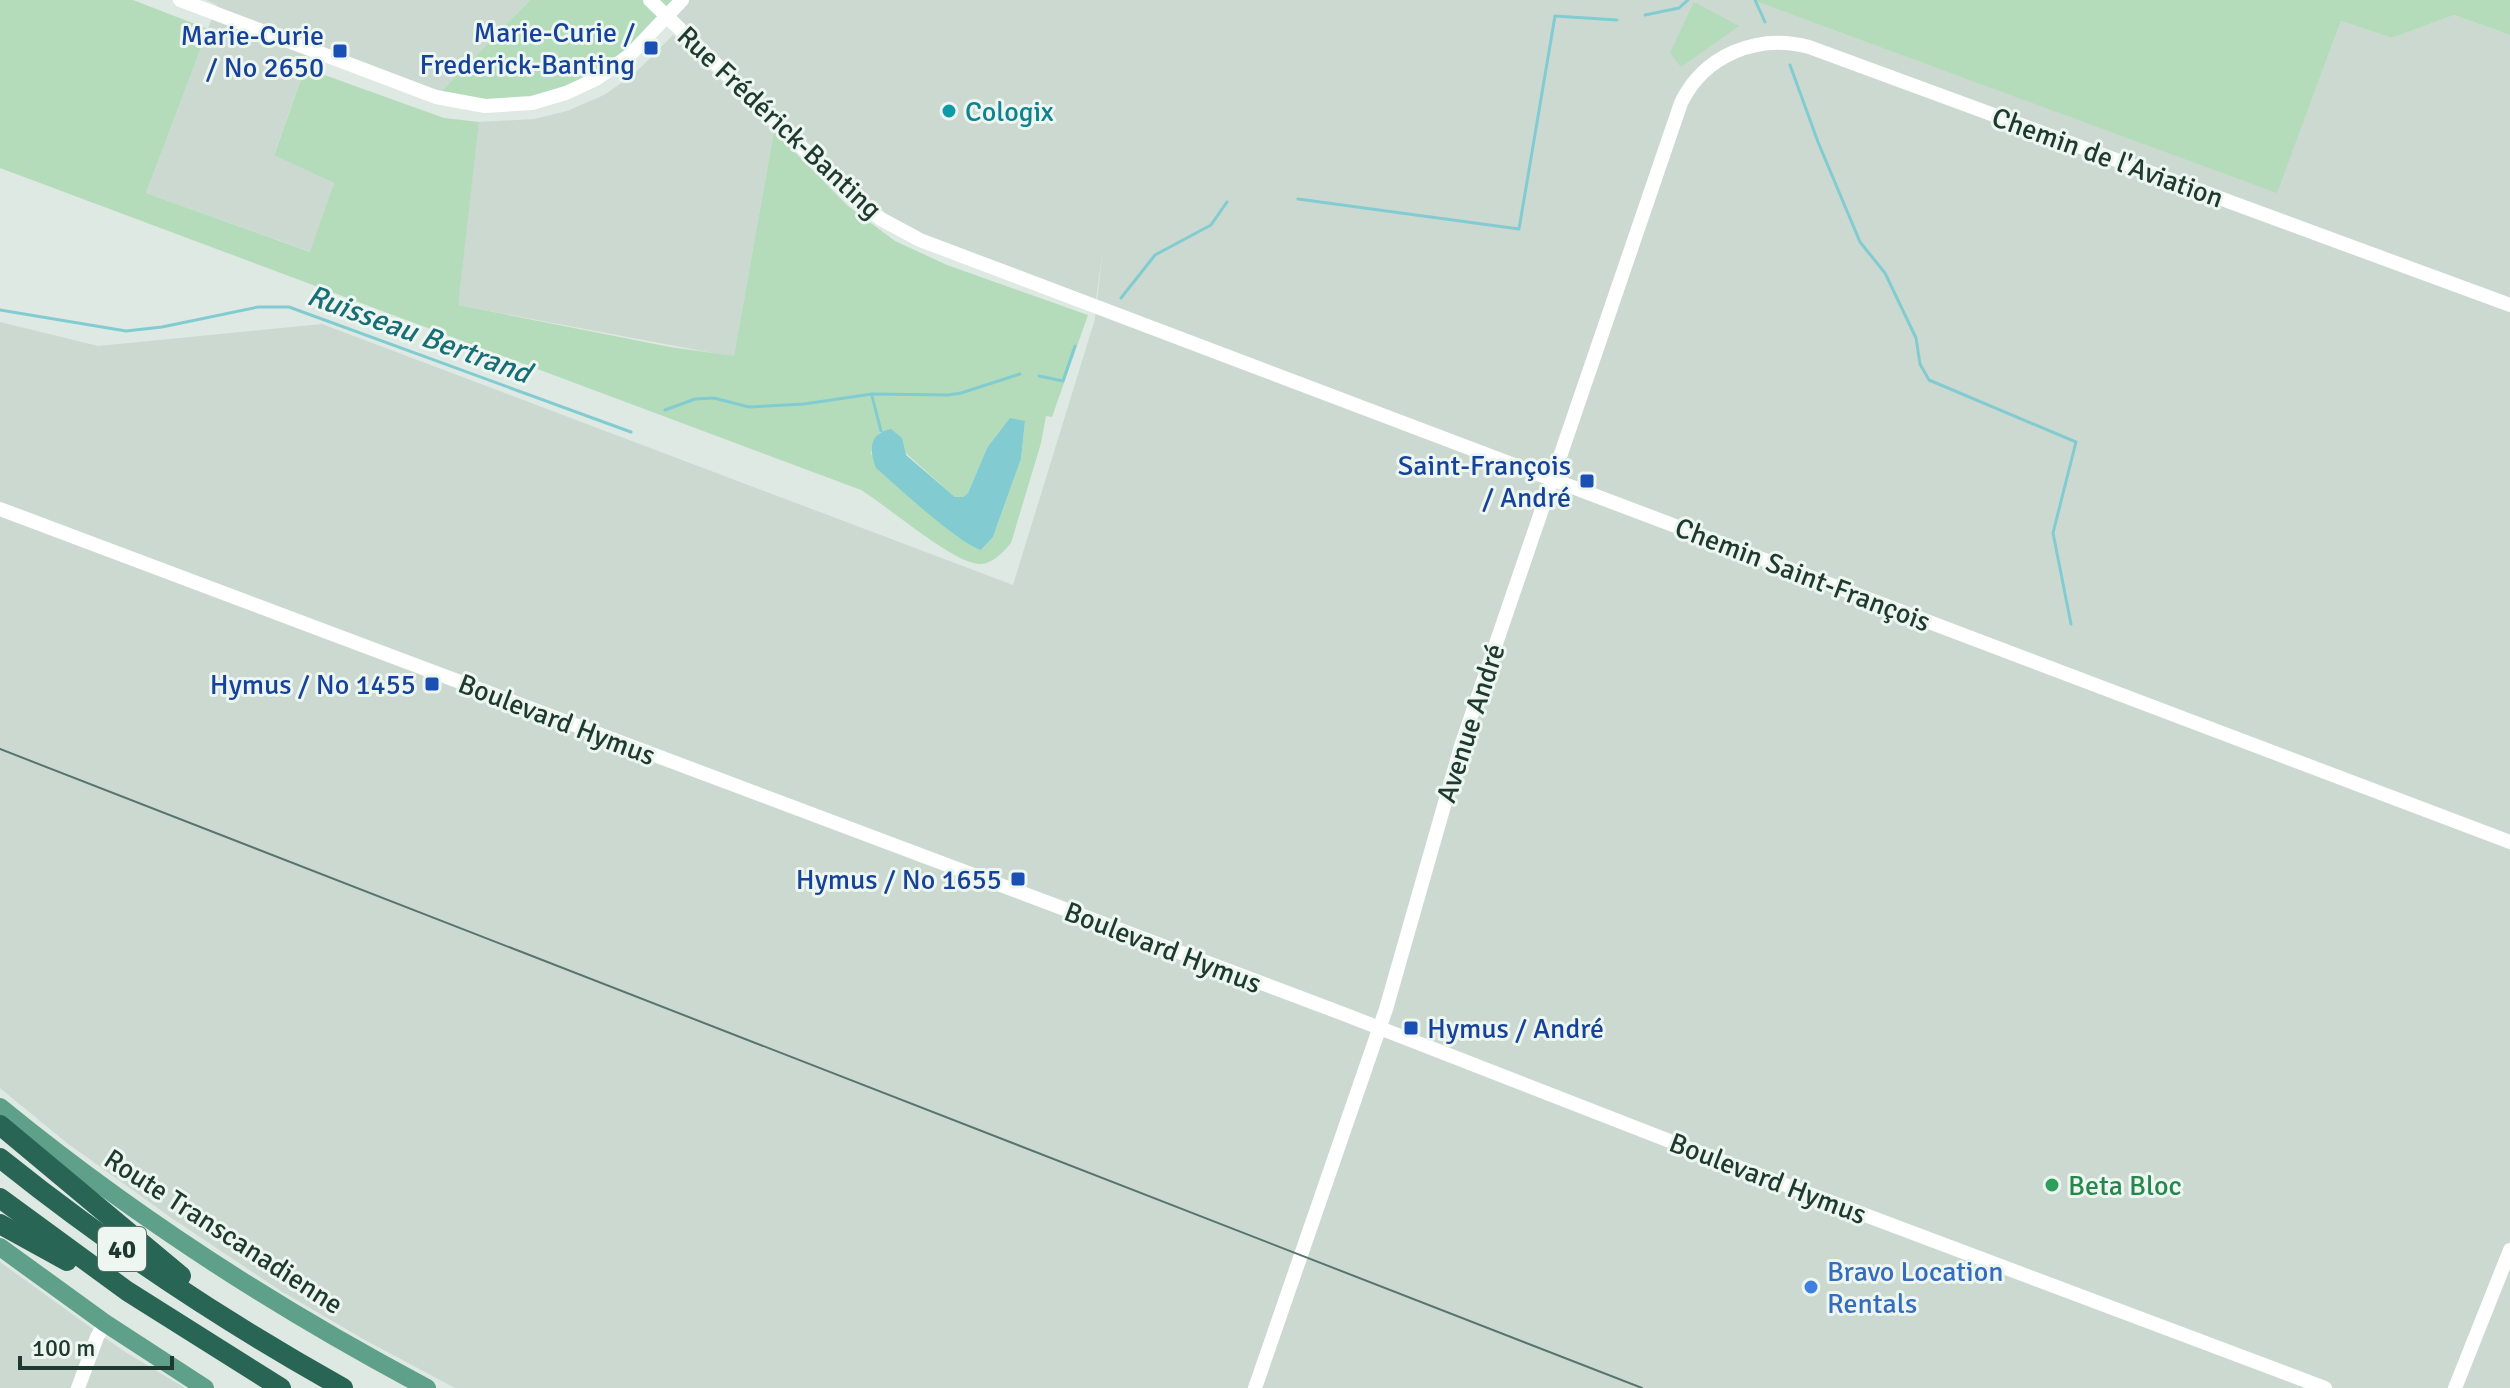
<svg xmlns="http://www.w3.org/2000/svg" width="2510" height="1388" font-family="Signika,sans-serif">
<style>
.built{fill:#cbd9d1}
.green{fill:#b4dcbb;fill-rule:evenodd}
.water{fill:#82ccd1}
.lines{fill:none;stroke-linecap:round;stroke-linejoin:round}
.stream{stroke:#82ccd1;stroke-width:3}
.minor{stroke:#fff;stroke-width:14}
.major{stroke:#5fa08a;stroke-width:18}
.highway{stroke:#296554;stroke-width:20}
.tram{stroke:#58756b;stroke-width:2}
.transit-dot{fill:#1a4fb4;stroke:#edf6f1;stroke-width:3}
.culture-dot{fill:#0f9aa8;stroke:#edf6f1;stroke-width:3}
.leisure-dot{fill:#2e9e5b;stroke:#edf6f1;stroke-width:3}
.shop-dot{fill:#3f7fe0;stroke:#edf6f1;stroke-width:3}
.labels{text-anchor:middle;stroke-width:6;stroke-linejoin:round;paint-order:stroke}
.shield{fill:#edf6f1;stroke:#5c7269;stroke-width:2}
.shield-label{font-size:26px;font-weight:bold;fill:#1e392f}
.transit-label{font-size:28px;fill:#164399;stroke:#edf6f1;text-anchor:end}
.culture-label{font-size:28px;fill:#0d838f;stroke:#edf6f1;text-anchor:start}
.street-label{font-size:28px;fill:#1e392f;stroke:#edf6f1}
.leisure-label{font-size:28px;fill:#27864d;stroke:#edf6f1;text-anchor:start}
.shop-label{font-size:28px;fill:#366cbe;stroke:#edf6f1;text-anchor:start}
.water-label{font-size:30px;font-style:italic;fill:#186e75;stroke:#edf6f1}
</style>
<rect width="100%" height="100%" fill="#dde9e2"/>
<g class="built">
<polygon points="206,0 530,0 436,97 312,48 274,154 334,183 311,252 146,193 217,5"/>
<polygon points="682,0 1752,0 2277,192 2341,21 2392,38 2454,15 2510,35 2510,1388 455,1388 365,1340 281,1291 170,1217 67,1143 0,1088 0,322 98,346 322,324 1013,585 1095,319 1103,249 1095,306 881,219 667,16"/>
<polygon points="673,35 774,131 734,357 457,305 479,122 535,119 567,111 604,95 633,75"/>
<polygon points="0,1262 122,1350 185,1388 0,1388"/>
</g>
<g class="green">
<path d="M 0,0 L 133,0 L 208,29 L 146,193 L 310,252 L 334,183 L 274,155 L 305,68 L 444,118 L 479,122 L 458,305 L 670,347 L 734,356 L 774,131 L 848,206 L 895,241 L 947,265 L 1088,315 L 1052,417 L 1046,416 L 1041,443 L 1011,543 C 1004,551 993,564 980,564 C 952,563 888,506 861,490 L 0,168 ZM 1025,421 L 1021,459 L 993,537 L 981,550 C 957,544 893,475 871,454 L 872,443 L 881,431 L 955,497 L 963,497 L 968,493 L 987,448 Z"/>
<polygon points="530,0 682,0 630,55 532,103 436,97"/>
<polygon points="1752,0 2510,0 2510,35 2454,15 2392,38 2341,21 2277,193"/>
<polygon points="1694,2 1739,26 1681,67 1670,53"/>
</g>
<path class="water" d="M 1010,418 L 1025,421 L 1021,459 L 993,537 L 981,550 C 959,544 897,486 876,468 C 869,450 868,434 891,429 L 902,438 L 906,455 L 955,497 L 963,497 L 968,493 L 987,448 Z"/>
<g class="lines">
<g class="stream">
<polyline points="1755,0 1765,22"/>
<polyline points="1645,15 1679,8 1688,0"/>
<polyline points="1790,65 1818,142 1860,242 1885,273 1916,338 1920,364 1929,380 2076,442 2053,533 2071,624"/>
<polyline points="1298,199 1519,229 1555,16 1617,20"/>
<polyline points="1121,298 1155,255 1211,225 1227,202"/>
<polyline points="0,310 126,331 162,327 258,307 289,307 631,432"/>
<polyline points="1039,376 1063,381 1075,346"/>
<polyline points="872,396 881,431"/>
<polyline points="665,410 695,399 714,398 749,407 804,404 872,394 948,395 961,393 1020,374"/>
</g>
<g class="minor">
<polyline points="180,0 436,97 485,106 532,103 566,93 596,79 630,55 682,0"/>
<polyline points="650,0 847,191 881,219 920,240 2510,842"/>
<polyline points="0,509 1341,1013 1703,1154 2325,1388"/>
<polyline points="78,1388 97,1337 105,1323"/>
<path d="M 1255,1388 L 1386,1009 L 1462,743 L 1681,103 C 1704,55 1758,33 1809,47 L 2510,305"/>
<polyline points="2455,1388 2510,1250"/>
</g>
<g class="major">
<path d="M 0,1107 C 132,1215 276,1308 427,1388"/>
<polyline points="0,1247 105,1323 205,1388"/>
</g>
<g class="highway">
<polyline points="0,1125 181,1276"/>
<path d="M 0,1158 C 107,1244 223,1321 343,1388"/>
<polyline points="0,1198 127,1291 281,1388"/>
<polyline points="0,1224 67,1261"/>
</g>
<polyline class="tram" points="0,749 1642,1388"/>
</g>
<g class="transit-dot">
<rect x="643" y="40" width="16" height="16" rx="4"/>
<rect x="332" y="43" width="16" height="16" rx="4"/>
<rect x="1579" y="473" width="16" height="16" rx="4"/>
<rect x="424" y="676" width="16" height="16" rx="4"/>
<rect x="1010" y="871" width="16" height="16" rx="4"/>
<rect x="1403" y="1020" width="16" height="16" rx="4"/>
</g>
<circle class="culture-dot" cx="949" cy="111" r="8"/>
<circle class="leisure-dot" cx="2052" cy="1185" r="8"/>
<circle class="shop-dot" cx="1811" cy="1287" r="8"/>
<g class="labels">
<rect class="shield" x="98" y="1227" width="48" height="44" rx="6"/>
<g class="shield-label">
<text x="122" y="1258">40</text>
</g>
<g class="transit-label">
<text x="635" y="42">Marie-Curie /<tspan x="635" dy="32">Frederick-Banting</tspan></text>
<text x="324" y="45">Marie-Curie<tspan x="324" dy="32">/ No 2650</tspan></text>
<text x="1571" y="475">Saint-François<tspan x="1571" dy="32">/ André</tspan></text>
<text x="416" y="694">Hymus / No 1455</text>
<text x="1002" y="889">Hymus / No 1655</text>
<text x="1427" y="1038" text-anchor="start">Hymus / André</text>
</g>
<g class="culture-label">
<text x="965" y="121">Cologix</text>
</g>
<g class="street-label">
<text transform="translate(780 122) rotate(43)" y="10">Rue Frédérick-Banting</text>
<text transform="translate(2108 157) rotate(20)" y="10">Chemin de l'Aviation</text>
<text transform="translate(1803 574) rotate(21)" y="10">Chemin Saint-François</text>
<text transform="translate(557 719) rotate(21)" y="10">Boulevard Hymus</text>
<text transform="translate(1470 723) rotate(-72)" y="10">Avenue André</text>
<text transform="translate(1163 947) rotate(21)" y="10">Boulevard Hymus</text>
<text transform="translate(1768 1178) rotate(21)" y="10">Boulevard Hymus</text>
<text transform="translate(224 1231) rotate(33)" y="10">Route Transcanadienne</text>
</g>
<g class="leisure-label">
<text x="2068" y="1195">Beta Bloc</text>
</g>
<g class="shop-label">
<text x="1827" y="1281">Bravo Location<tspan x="1827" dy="32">Rentals</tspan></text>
</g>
<g class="water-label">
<text transform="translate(419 334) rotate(20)" y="10">Ruisseau Bertrand</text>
</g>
</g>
<path d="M20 1356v12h152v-12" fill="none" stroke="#1e392f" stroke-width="4"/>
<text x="32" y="1356" font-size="24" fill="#1e392f" stroke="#edf6f1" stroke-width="6" paint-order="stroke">100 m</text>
</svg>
